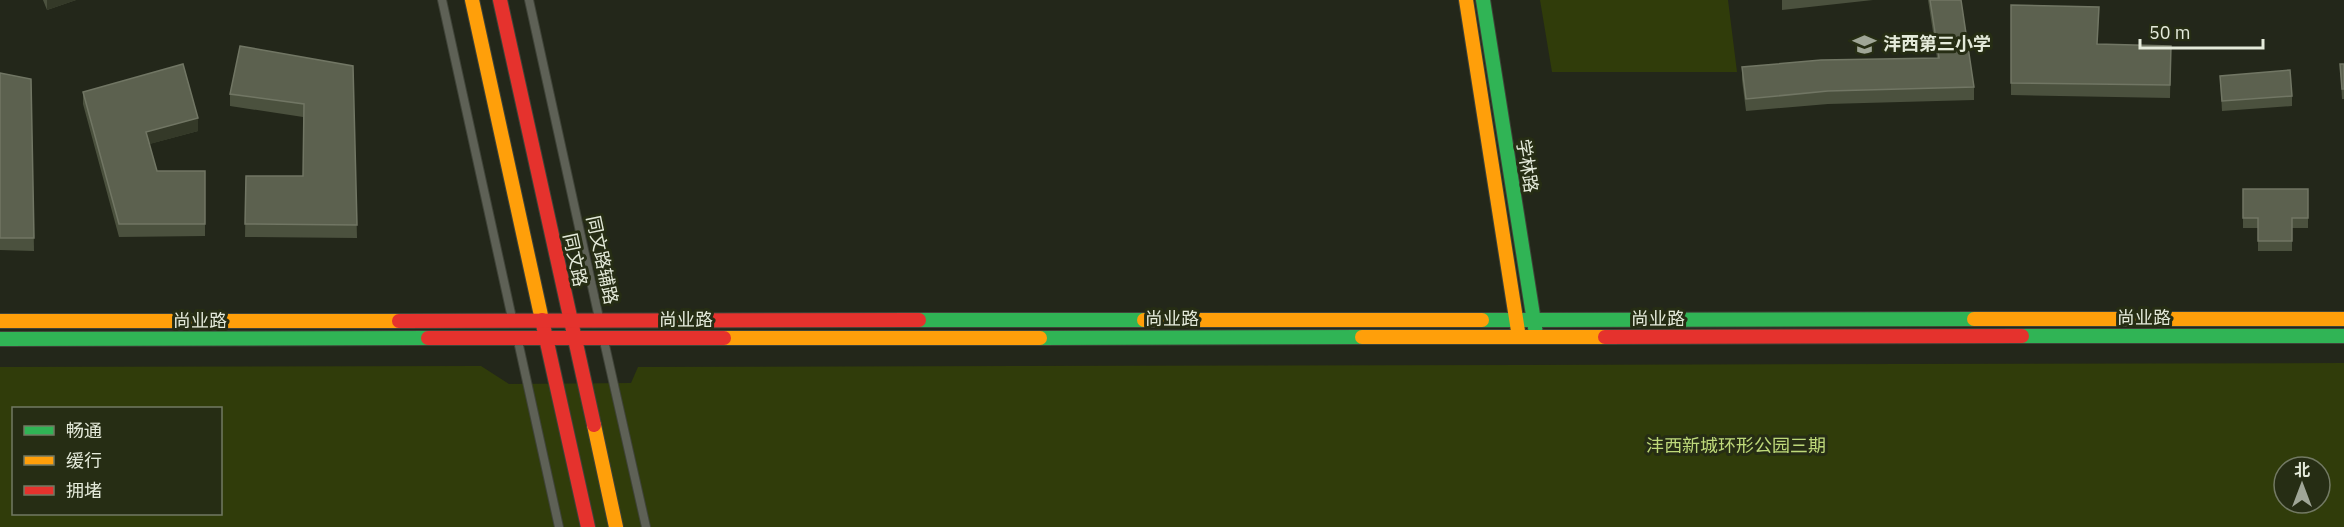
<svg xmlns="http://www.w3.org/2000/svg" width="2344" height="527" font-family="'IBM Plex Sans','Noto Sans SC',sans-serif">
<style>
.green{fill:#303c0a;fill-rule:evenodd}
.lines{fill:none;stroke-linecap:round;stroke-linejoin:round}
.lane-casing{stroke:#3f4338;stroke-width:10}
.fast-casing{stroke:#3f4338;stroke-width:16}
.slow-casing{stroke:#3f4338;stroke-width:16}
.jam-casing{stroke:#3f4338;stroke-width:16}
.lane{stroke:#5e6156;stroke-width:8}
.fast{stroke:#30b455;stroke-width:14}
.slow{stroke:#ff9f0a;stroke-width:14}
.jam{stroke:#e5322d;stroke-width:14}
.wall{fill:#4b513e}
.shaded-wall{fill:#343928}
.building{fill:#5c614f;stroke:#717664;stroke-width:1.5}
.labels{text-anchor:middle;stroke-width:6;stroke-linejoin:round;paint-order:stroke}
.poi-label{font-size:18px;font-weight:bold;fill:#e4eada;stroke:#262d14;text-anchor:start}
.street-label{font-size:18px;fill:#e4eada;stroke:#262d14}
.park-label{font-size:18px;fill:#bed97a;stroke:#262d14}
</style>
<rect width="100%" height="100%" fill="#23271a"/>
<g class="green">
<polygon points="1540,0 1728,0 1737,72 1552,72"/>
<path d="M 2344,363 L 2344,527 L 0,527 L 0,367 L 481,366 L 509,384 L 631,383 L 638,367 ZM 14,408 L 220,408 L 220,514 L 14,514 ZM 2284,467 L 2320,467 L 2320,503 L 2284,503 Z"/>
</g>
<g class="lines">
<defs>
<g id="lane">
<polyline points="442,0 512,318"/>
<polyline points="529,0 599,318"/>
<polyline points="518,341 559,527"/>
<polyline points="604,341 646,527"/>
</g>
<g id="fast">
<polyline points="1483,0 1536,334"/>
<polyline points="919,320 1144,320"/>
<polyline points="1482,320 1974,319"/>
<polyline points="2022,336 2344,336"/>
<polyline points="1040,338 1362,337"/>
<polyline points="0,339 428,338"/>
</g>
<g id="slow">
<polyline points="472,0 542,320"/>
<polyline points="1466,0 1518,331"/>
<polyline points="1974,319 2344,319"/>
<polyline points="1144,320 1482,320"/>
<polyline points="0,321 399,321"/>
<polyline points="1362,337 1605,337"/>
<polyline points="724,338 1040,338"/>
<polyline points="594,425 616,527"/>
</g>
<g id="jam">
<polyline points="500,0 594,425"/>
<polyline points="542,320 588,527"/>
<polyline points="399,321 919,320"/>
<polyline points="1605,337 2022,336"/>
<polyline points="428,338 724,338"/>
</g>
</defs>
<use href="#lane" class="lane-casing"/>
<use href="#fast" class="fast-casing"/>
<use href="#slow" class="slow-casing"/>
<use href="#jam" class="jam-casing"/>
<use href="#lane" class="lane"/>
<use href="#fast" class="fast"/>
<use href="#slow" class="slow"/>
<use href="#jam" class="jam"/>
</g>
<g class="wall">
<polygon points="43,0 76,0 47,10"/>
<polygon points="1782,0 1873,0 1782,10"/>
<polygon points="1928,0 1961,0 1974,87 1974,100 1828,104 1746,111 1742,80 1742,67 1937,58"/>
<polygon points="2011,5 2098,44 2171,46 2170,98 2011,95"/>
<polygon points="2340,64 2344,64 2344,99 2342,99"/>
<polygon points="353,66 357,238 245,237 246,176 303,176 303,117 230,106 230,94"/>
<polygon points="0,73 31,79 34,251 0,250"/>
<polygon points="2220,76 2292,96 2292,106 2222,111"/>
<polygon points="83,92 198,131 149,144 157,171 205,171 205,236 119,237 83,104"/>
<polygon points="2243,189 2308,189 2308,228 2292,228 2292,251 2258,251 2258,228 2243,228"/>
</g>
<g class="shaded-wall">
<polygon points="47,0 76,0 47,10"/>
<polygon points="198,118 198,131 146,145 146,132"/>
</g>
<g class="building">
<polygon points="1930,0 1961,0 1974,87 1828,91 1746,99 1742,67 1821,60 1939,58"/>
<polygon points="2011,5 2099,7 2097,44 2171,46 2170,85 2011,83"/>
<polygon points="240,46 353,66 357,225 245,224 246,176 303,176 304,104 230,94"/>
<polygon points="183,64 198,118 146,132 157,171 205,171 205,224 119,224 83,92"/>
<polygon points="2340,64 2344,64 2344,89 2342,89"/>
<polygon points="2290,70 2292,96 2222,101 2220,76"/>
<polygon points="0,73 31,79 34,238 0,238"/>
<polygon points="2243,189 2308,189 2308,218 2292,218 2292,241 2258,241 2258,218 2243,218"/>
</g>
<defs>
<symbol id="school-bare" viewBox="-9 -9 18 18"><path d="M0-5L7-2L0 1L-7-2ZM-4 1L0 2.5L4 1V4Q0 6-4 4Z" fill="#a0a697" stroke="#262d14" stroke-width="2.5" paint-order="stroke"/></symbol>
</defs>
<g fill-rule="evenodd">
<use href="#school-bare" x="1848" y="28" width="33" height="33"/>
</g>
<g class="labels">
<g class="poi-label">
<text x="1883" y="50">沣西第三小学</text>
</g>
<g class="street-label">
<text transform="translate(1527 166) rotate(81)" y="6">学林路</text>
<text transform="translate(575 260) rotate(78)" y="6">同文路</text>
<text transform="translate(602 260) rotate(78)" y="6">同文路辅路</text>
<text x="2144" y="324">尚业路</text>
<text x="1172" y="325">尚业路</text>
<text x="1658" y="325">尚业路</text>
<text x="686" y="326">尚业路</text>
<text x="200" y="327">尚业路</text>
</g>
<g class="park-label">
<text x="1736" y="452">沣西新城环形公园三期</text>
</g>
</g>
<rect x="12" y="407" width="210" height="108" fill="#262d14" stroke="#727963" stroke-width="1.5"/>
<rect x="24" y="426" width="30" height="9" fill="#30b455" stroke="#727963" stroke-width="1.5"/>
<text x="66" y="437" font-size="18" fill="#e4eada">畅通</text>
<rect x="24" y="456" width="30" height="9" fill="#ff9f0a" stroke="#727963" stroke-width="1.5"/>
<text x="66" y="467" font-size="18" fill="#e4eada">缓行</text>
<rect x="24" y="486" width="30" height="9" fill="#e5322d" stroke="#727963" stroke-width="1.5"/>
<text x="66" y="497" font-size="18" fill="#e4eada">拥堵</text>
<g transform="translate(2302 485)"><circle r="28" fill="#262d14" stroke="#727963" stroke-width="1.5"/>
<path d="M0-4.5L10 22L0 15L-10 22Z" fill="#a0a697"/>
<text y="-9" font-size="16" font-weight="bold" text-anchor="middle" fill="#e4eada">北</text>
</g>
<path d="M2140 39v9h123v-9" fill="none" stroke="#e4eada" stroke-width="3"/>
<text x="2149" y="39" font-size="18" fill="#e4eada" stroke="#262d14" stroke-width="4.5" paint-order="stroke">50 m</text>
</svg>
